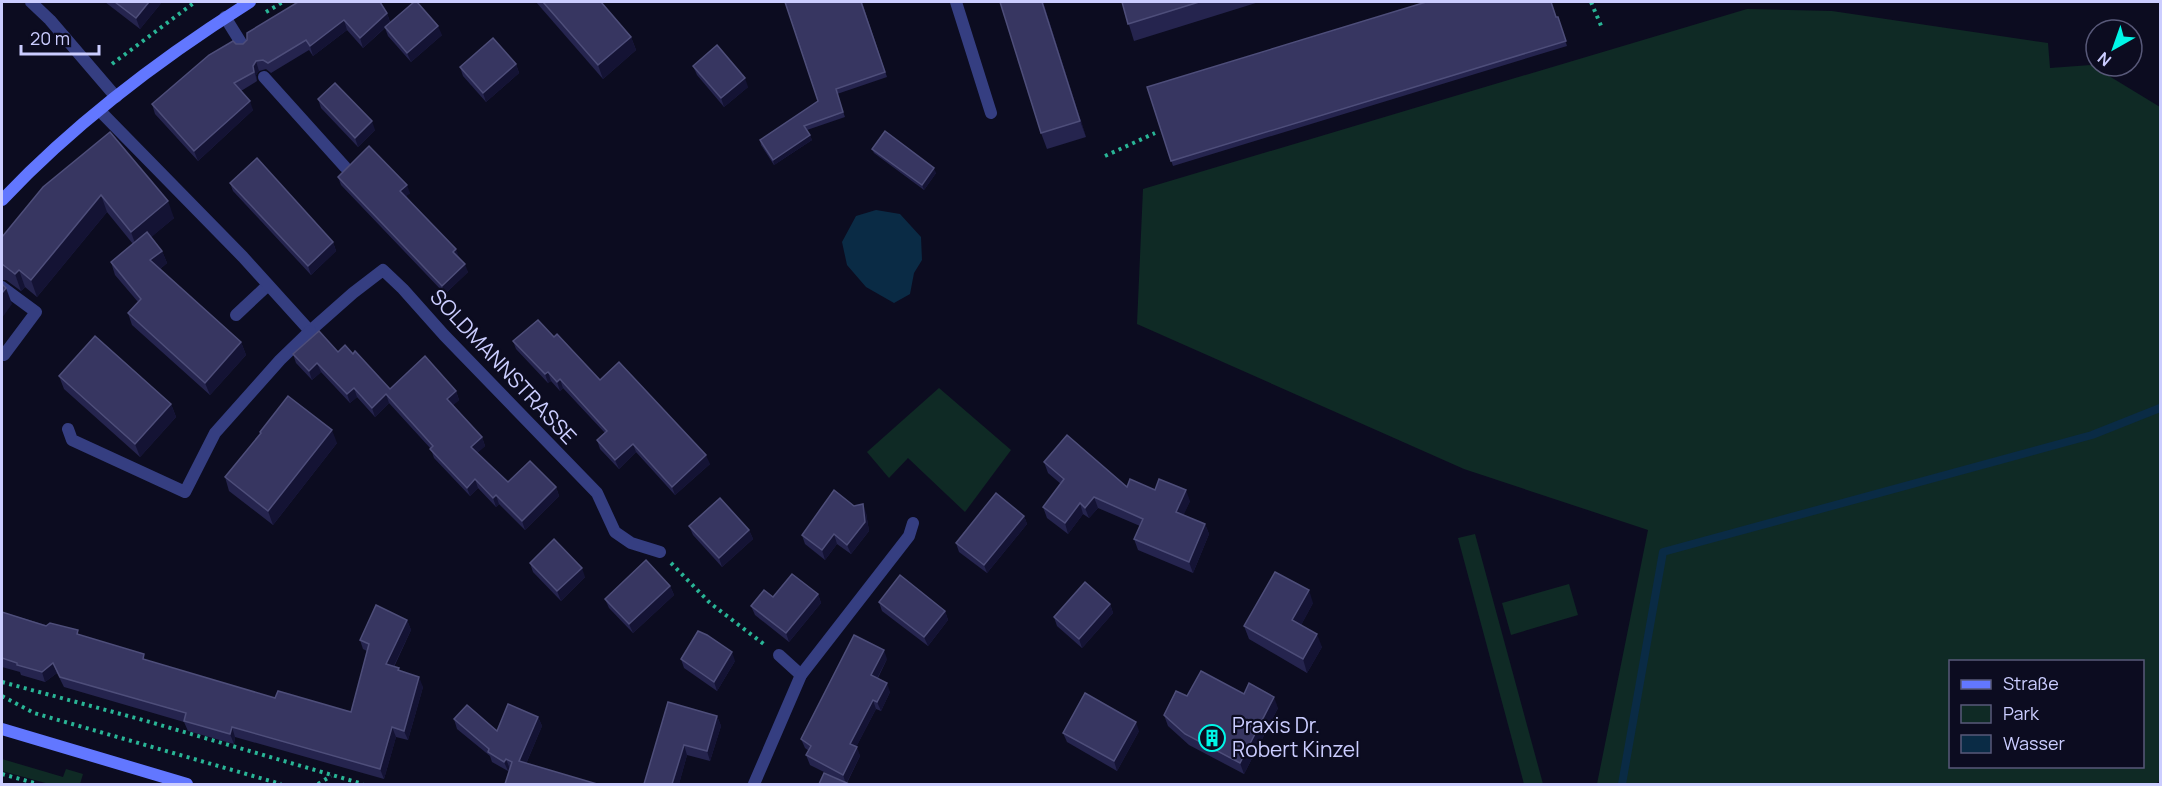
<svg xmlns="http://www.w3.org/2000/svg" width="2162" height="786" font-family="Manrope,sans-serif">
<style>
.green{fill:#0f2a25;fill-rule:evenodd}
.water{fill:#0a2b45}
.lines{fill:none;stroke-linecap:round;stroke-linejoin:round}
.stream{stroke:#0a2b45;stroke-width:8}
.path{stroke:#29b596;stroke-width:4;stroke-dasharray:3 4.5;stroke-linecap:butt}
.lane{stroke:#353e81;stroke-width:12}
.street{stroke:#353e81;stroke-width:12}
.secondary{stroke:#6277ff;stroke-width:12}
.wall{fill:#25244e}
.shaded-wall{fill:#141334}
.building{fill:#373661;stroke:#4e4e7a;stroke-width:1.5}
.labels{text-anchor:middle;stroke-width:4.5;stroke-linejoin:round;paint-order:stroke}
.street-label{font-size:21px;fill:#cbcdff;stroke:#0c0c20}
.poi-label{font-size:21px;fill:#cbcdff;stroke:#0c0c20;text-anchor:start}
</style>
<rect width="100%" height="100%" fill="#0c0c20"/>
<g class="green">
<path d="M 1747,9 L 1832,11 L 2048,43 L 2050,68 L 2091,65 L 2160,107 L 2160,781 L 2155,784 L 1597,784 L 1648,530 L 1464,469 L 1137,324 L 1143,189 ZM 1950,662 L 2142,662 L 2142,766 L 1950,766 Z"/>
<polygon points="939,388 1011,450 965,512 908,458 889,478 867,452"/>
<polygon points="1475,534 1543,784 1524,784 1458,538"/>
<polygon points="1569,584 1578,615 1511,635 1502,603"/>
<polygon points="2,759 63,777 66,769 83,774 80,784 49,784 2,771"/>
</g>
<polygon class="water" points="876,210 900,214 921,237 922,260 914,273 910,294 894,303 866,287 847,265 842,242 856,216"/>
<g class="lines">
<polyline class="stream" points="1622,784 1663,552 2092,435 2160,408"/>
<g class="path">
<polyline points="1591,2 1602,28"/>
<polyline points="266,12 283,2"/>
<polyline points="112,64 195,2"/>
<polyline points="1105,156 1155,133"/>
<polyline points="671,563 710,603 765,645"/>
<polyline points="2,682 143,720 363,784"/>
<polyline points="2,696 34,713 281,784"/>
<polyline points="2,774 38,784"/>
<polyline points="318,784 331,776"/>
</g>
<g class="lane">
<polyline points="225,17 243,46"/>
<polyline points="264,77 345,167"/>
<polyline points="2,287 36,312 4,355"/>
<polyline points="236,315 268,285"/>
</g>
<g class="street">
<polyline points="31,2 50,20 116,97"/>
<polyline points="956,2 991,113"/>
<polyline points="100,111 243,257 310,331 353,293 383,270 403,289 444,335 597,493 615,532 631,543 660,552"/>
<polyline points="68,429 72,440 185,492 215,433 280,360 310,331"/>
<polyline points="779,655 801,675"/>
<polyline points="754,784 801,675 909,536 913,523"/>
</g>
<g class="secondary">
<path d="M 2,200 C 75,123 161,58 250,2"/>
<polyline points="2,729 187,784"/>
</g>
</g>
<g class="wall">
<polygon points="105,2 162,2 140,29"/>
<polygon points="536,2 601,2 631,37 636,50 603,79"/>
<polygon points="862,2 887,77 837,94 845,117 807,130 812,140 774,165 761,145 760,140 818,101"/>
<polygon points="1043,2 1086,137 1047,149 1041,133"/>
<polygon points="1122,2 1259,2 1134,41"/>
<polygon points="387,13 390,22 442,35 411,62 388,36 385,28 363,48 347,30 313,56 309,50 271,73 266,69 259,71 256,75 257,81 241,91 253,110 198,161 155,114 152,104 236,44 243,44 247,40 247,33"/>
<polygon points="1556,17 1558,17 1567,46 1173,166 1147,87"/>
<polygon points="516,64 519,73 486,102 463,76 460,67"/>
<polygon points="693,66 748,87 724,107 697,75"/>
<polygon points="318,99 375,130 358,147 321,108"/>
<polygon points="110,132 174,218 151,237 162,251 167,263 160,269 241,342 246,355 210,395 132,325 128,313 138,302 115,275 111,262 133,244 107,212 37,297 25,287 21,291 6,280 2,280 2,237"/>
<polygon points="872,149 936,173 924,190 874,153"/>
<polygon points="338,177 410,193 406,196 459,257 468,272 445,294 341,185"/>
<polygon points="230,183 333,242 336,251 311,275 233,191"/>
<polygon points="554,337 600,380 710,464 675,495 636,452 619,469 600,449 597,440 605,433 563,388 560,391 551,381 548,383 516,349 513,341"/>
<polygon points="338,352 390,389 456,391 459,400 453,405 482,437 485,446 477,453 508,482 556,487 559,496 525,530 499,504 496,507 478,488 470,496 434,458 431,449 389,403 375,417 357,397 350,403 321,372 312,380 296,363 293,354"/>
<polygon points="59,376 171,404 176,417 140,457 64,389"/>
<polygon points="260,432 337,443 273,525 229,491 225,477 261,434"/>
<polygon points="1044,462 1127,487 1155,490 1190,501 1183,515 1205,524 1209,534 1193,573 1138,550 1134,539 1140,526 1098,508 1089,518 1083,514 1068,534 1047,518 1043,507 1061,484 1048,473"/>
<polygon points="854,506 866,513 869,531 851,554 837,544 825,560 805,544 802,535"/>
<polygon points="1024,516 1027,524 987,573 959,552 956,543"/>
<polygon points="689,526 749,530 753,539 722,567 693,535"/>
<polygon points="530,563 585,577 561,601 533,572"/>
<polygon points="670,586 674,595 633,633 609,608 605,599"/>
<polygon points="818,594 821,603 789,642 755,615 751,606 773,597"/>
<polygon points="879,602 945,611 948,620 928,646 882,611"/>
<polygon points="1313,603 1301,625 1322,647 1307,673 1249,639 1244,626"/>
<polygon points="1110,604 1113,613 1082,648 1057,626 1054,617"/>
<polygon points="2,612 80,635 146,660 275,698 351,712 367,651 363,649 360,640 407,620 411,630 394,667 399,668 400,671 423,687 408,740 396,737 384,779 235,737 234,744 188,731 184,722 64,687 57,673 45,682 21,675 20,672 2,667"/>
<polygon points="681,659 735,661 717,691 684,668"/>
<polygon points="887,659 878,678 890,692 881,711 876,709 856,747 860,756 847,783 849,784 819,784 836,778 810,765 806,755 809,751 805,748 801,739"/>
<polygon points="1244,694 1278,708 1244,774 1189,745 1168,726 1164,715 1187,696"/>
<polygon points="668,702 717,716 721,726 710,761 687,755 679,784 644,784"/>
<polygon points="538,717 542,726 526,764 510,770 508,771 492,762 490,756 457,729 454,719 497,731"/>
<polygon points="1139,731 1117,771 1067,742 1063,733"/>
</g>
<g class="shaded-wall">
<polygon points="149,2 162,2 140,29 136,18"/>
<polygon points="1042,2 1043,2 1086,137 1080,121"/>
<polygon points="387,13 390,23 363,48 360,38"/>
<polygon points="344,20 347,30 313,56 310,46"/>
<polygon points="438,26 442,35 411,62 407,53"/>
<polygon points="631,37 636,50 603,79 598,65"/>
<polygon points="256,61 259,71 256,75 257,81 253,66"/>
<polygon points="516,64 519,73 486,102 483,93"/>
<polygon points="745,78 748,87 724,107 721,98"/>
<polygon points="250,101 253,110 198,161 194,151"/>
<polygon points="372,121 375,130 358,147 355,138"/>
<polygon points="810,135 812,140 774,165 773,160"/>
<polygon points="934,168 936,173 924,190 922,185"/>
<polygon points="407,185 410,193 403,199 400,191"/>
<polygon points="101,195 107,212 37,297 31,280"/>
<polygon points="168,201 174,218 137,249 131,232"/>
<polygon points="333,242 336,251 311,275 308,266"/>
<polygon points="456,249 459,257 456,260 453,252"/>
<polygon points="162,251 167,263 155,273 150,260"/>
<polygon points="465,264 468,272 445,294 442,286"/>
<polygon points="19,270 25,287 21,291 15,274"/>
<polygon points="6,288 12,304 2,318 2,293"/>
<polygon points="241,342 246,355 210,395 205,383"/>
<polygon points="317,363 321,372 312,380 309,371"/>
<polygon points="548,372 551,381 548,383 545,374"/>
<polygon points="560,379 563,388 560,391 557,382"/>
<polygon points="354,388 357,397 350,403 347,394"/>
<polygon points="456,391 459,400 450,408 447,399"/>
<polygon points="386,394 389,403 375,417 372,408"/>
<polygon points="171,404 176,417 140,457 135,444"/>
<polygon points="332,430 337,443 273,525 268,511"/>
<polygon points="482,437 485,446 474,456 471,447"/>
<polygon points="633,444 636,452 619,469 615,460"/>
<polygon points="706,455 710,464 675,495 672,487"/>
<polygon points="475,479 478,488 470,496 467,488"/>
<polygon points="556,487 559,496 525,530 522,521"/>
<polygon points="1186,490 1190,501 1180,523 1176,512"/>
<polygon points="496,495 499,504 496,507 493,498"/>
<polygon points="1094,497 1098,508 1089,518 1085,508"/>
<polygon points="1080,503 1083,514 1068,534 1065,523"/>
<polygon points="863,504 866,513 869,531 851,554 847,545"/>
<polygon points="1024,516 1027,524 987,573 984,565"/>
<polygon points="1205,524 1209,534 1193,573 1189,562"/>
<polygon points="749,530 753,539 722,567 719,558"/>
<polygon points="834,534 837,544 825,560 822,550"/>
<polygon points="582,568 585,577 561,601 557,591"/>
<polygon points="670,586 674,595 633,633 629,624"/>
<polygon points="1309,590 1313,603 1297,633 1292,620"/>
<polygon points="818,594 821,603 789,642 786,633"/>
<polygon points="1110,604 1113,613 1082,648 1079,639"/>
<polygon points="945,611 948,620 928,646 924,637"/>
<polygon points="407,620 411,630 390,674 386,664"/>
<polygon points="1317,634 1322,647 1307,673 1303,659"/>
<polygon points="884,650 887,659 874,684 871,675"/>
<polygon points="732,652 735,661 717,691 714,682"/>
<polygon points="53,663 57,673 45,682 42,672"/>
<polygon points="419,677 423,687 408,740 404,731"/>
<polygon points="887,683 890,692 881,711 877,702"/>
<polygon points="1274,697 1278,708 1244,774 1240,763"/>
<polygon points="873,700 876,709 853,753 850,744"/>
<polygon points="717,716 721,726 710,761 707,751"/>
<polygon points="538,717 542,726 523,771 519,761"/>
<polygon points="1136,722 1139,731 1117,771 1114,761"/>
<polygon points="232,727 235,737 234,744 230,734"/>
<polygon points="392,727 396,737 384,779 380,769"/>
<polygon points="684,745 687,755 679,784 672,784"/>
<polygon points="857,747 860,756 846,784 843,775"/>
<polygon points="506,759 510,769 508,771 504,762"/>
</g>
<g class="building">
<polygon points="115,2 149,2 136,18"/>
<polygon points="298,2 380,2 387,13 360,38 344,20 310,46 306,40 268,63 263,60 256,61 253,66 254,72 234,83 250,101 194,151 152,104 209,55 233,41 236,44 243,44 247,40 247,33"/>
<polygon points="414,2 417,2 438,26 407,53 385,27"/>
<polygon points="543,2 601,2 631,37 598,65"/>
<polygon points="785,2 861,2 885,72 836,89 843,112 804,126 810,135 773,160 760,140 818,101"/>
<polygon points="1000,2 1042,2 1080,121 1041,133"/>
<polygon points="1122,2 1199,2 1128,24"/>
<polygon points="1426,2 1551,2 1556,17 1558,17 1566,41 1171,161 1147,87"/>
<polygon points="493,38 516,64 483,93 460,67"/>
<polygon points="717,45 745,78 721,98 693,66"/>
<polygon points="335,83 372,121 355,138 318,99"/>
<polygon points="885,131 934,168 922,185 872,149"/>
<polygon points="110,132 168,201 131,232 101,195 31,280 19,270 15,274 2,264 2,237 43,187"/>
<polygon points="369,146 407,185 400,191 456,249 453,252 465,264 442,286 338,177"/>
<polygon points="257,158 333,242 308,266 230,183"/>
<polygon points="147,232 162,251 150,260 241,342 205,383 128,313 141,299 111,262"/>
<polygon points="2,284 6,288 2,293"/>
<polygon points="538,320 554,337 557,334 600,380 619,362 706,455 672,487 633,444 615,460 597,440 607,431 560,379 557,382 548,372 545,374 513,341"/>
<polygon points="319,331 338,352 345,345 353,354 355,351 390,389 425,356 456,391 447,399 482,437 471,447 508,482 530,461 556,487 522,521 496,495 493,498 475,479 467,488 430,449 433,446 386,394 372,408 354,388 347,394 317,363 309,371 293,354"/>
<polygon points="95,336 171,404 135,444 59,376"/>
<polygon points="288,396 332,430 268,511 225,477 261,433 260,432"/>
<polygon points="1067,435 1127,487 1130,479 1155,490 1159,479 1186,490 1176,512 1205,524 1189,562 1134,539 1143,519 1094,497 1085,508 1080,503 1065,523 1043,507 1064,479 1044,462"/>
<polygon points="834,490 854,506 863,504 865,522 847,545 834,534 822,550 802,535"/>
<polygon points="996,493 1024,516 984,565 956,543"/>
<polygon points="720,498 749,530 719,558 689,526"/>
<polygon points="554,539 582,568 557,591 530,563"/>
<polygon points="646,560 670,586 629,624 605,599"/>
<polygon points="1275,572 1309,590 1292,620 1317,634 1303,659 1244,626"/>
<polygon points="792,574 818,594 786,633 751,606 764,590 773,597"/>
<polygon points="900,575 945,611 924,637 879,602"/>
<polygon points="1085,582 1110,604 1079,639 1054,617"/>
<polygon points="376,605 407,620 386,664 399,668 398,670 419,677 404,731 392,727 380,769 232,727 230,734 184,721 186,713 60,677 53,663 42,672 17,665 17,663 2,658 2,612 46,626 50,623 78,630 77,634 144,654 143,659 275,698 278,691 351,712 369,644 360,640"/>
<polygon points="698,631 707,635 732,652 714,682 681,659"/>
<polygon points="854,635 884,650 871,675 887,683 877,702 873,700 850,744 857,747 843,775 806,755 811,746 801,739"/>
<polygon points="1201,671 1244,694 1249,683 1274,697 1240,763 1185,734 1164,715 1176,691 1187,696"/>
<polygon points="1085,693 1136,722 1114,761 1063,733"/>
<polygon points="668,702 717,716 707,751 684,745 672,784 644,784"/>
<polygon points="508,704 538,717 519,761 597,784 505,784 512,762 506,759 504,762 488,752 489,749 454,719 467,705 497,731"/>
<polygon points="824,773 849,784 819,784"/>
</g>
<defs>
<symbol id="building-ring" viewBox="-11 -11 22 22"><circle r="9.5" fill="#0c0c20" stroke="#00f6e7" stroke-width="1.5"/><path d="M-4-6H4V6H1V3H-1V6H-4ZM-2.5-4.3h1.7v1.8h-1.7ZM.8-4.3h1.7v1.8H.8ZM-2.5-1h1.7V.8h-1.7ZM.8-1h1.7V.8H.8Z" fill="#00f6e7"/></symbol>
</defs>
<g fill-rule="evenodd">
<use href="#building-ring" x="1197" y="723" width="30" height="30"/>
</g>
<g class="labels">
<g class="street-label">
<text transform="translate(503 367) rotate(47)" y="7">SOLDMANNSTRASSE</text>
</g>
<g class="poi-label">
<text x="1232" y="733">Praxis Dr.<tspan x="1232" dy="24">Robert Kinzel</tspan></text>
</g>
</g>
<rect width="2162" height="786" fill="none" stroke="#cbcdff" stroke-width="6"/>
<rect x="1949" y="660" width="195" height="108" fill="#0c0c20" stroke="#585979" stroke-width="1.5"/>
<rect x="1961" y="680" width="30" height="9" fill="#6277ff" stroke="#585979" stroke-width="1.5"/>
<text x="2003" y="690" font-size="18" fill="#cbcdff">Straße</text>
<rect x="1961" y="705" width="30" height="18" fill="#0f2a25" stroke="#585979" stroke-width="1.5"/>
<text x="2003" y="720" font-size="18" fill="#cbcdff">Park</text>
<rect x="1961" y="735" width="30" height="18" fill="#0a2b45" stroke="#585979" stroke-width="1.5"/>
<text x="2003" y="750" font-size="18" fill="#cbcdff">Wasser</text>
<g transform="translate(2114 48) rotate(220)"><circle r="28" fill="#0c0c20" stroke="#585979" stroke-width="1.5"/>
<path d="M0-4.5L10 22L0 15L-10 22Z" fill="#00f6e7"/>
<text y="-9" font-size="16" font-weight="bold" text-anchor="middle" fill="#cbcdff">N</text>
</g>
<path d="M21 45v9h78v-9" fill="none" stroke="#cbcdff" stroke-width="3"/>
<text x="30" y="45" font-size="18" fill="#cbcdff" stroke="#0c0c20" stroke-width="4.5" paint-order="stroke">20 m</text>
</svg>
